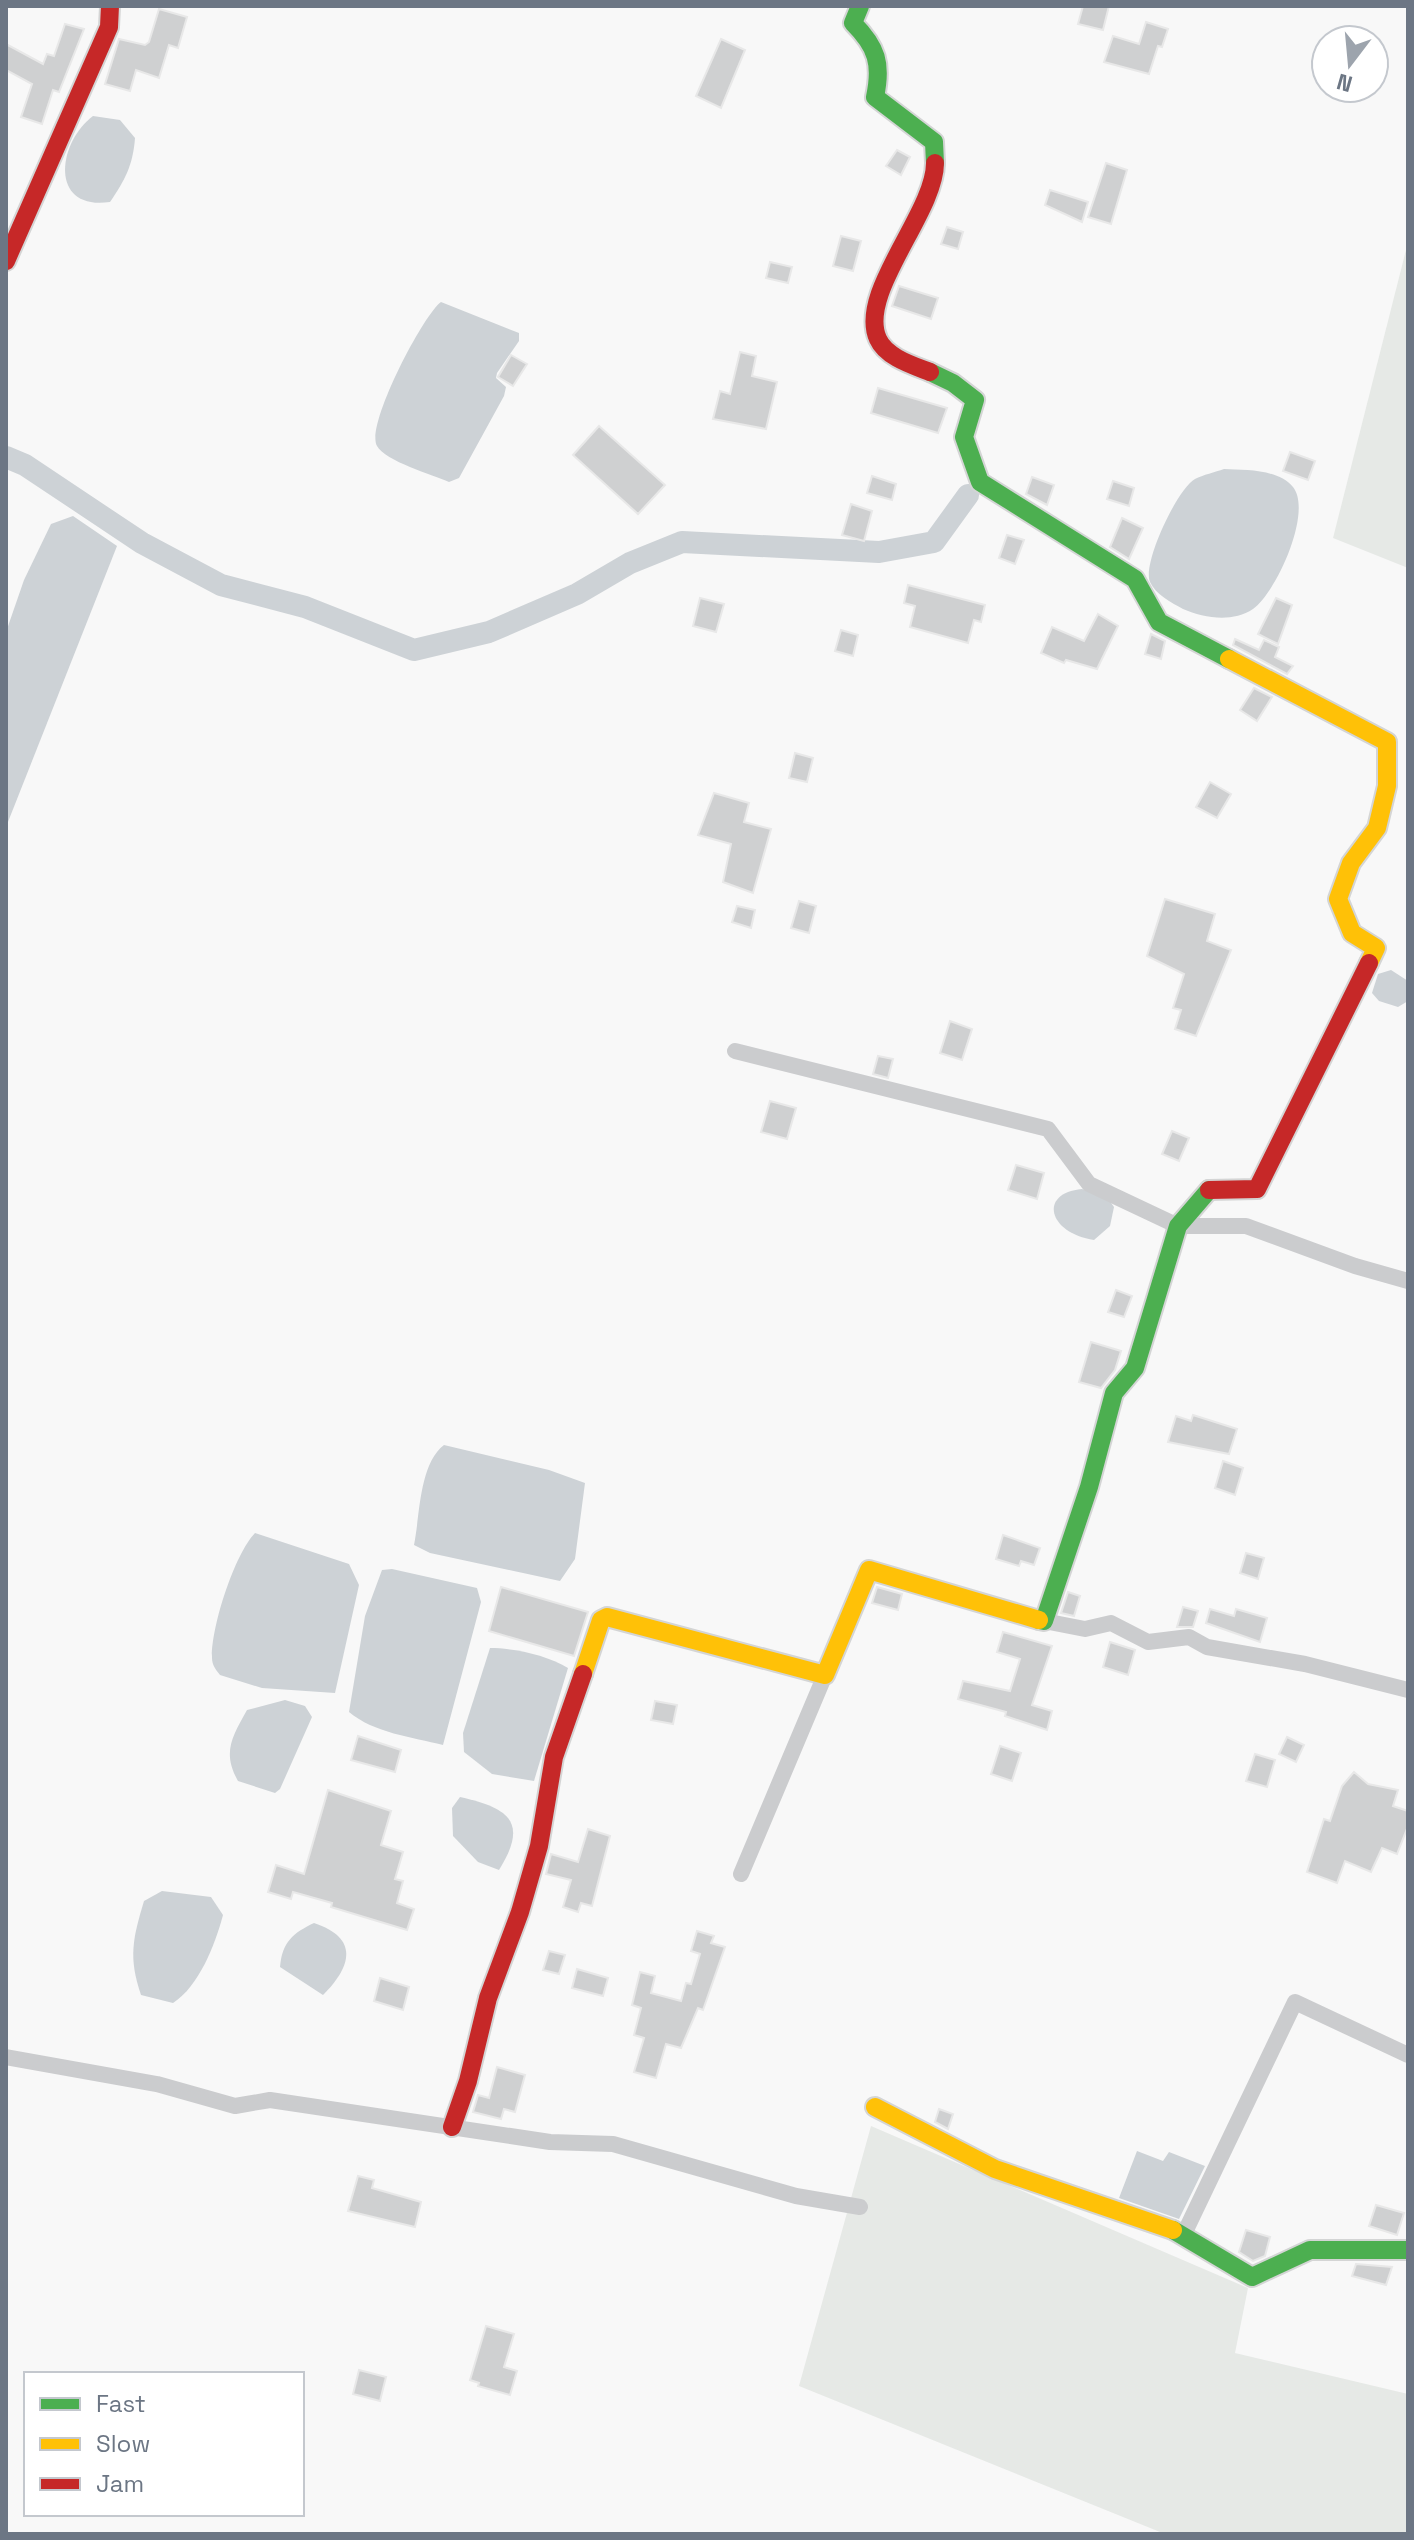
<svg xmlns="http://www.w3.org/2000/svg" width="1414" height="2540" font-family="'Space Grotesk',sans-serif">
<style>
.green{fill:#e6e9e6}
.water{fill:#cdd2d6}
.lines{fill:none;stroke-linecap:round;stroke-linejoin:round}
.canal{stroke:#cdd2d6;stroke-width:22}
.building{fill:#cfd0d1;stroke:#e8e8e8;stroke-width:2}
.fast-casing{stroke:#d4d5d5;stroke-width:22}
.slow-casing{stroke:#d4d5d5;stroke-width:22}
.jam-casing{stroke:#d4d5d5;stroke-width:22}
.street{stroke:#cbccce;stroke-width:16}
.fast{stroke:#4caf50;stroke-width:18}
.slow{stroke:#ffc107;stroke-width:18}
.jam{stroke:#c62828;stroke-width:18}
</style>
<rect width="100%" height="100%" fill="#f8f8f8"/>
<g class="green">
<polygon points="1407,246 1408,246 1408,568 1333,538"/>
<polygon points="871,2126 1248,2288 1235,2353 1408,2394 1408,2534 1165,2534 799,2386"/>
</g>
<g class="water">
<path d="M 93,116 L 120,120 L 135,138 C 133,165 125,180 110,202 C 49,211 57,143 93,116 Z"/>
<path d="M 441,302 L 519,333 L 519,341 L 497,373 L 496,378 L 506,387 L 504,396 L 459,478 L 449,482 C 433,475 385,461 377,446 C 365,426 423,315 441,302 Z"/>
<path d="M 1224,469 C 1246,470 1278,469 1293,487 C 1313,512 1276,593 1253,609 C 1232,623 1204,618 1183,609 C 1172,603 1155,594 1150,582 C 1142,564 1177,489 1195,479 C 1203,475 1215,472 1224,469 Z"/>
<polygon points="73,516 117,546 6,827 6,632 24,580 51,524"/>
<polygon points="1391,970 1408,981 1408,1001 1398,1007 1379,1001 1372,993 1378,974"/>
<path d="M 1082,1189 L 1109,1200 L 1114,1207 L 1110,1226 L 1094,1240 C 1048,1233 1038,1193 1082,1189 Z"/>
<path d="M 444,1445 L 549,1470 L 585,1483 L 575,1559 L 560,1581 L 430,1553 L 414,1545 C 420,1516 419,1464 444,1445 Z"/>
<path d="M 255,1533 L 349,1564 L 359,1585 L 335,1693 L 262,1688 L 220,1675 C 216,1670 212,1665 212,1658 C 211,1628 234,1555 255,1533 Z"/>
<path d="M 392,1569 L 477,1588 L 481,1602 L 443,1745 C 412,1737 374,1733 349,1712 L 365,1616 L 382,1570 Z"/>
<path d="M 490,1648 C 514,1648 547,1655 568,1668 L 534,1781 L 492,1774 L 464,1752 L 463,1733 Z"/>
<path d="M 285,1700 L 305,1706 L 312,1717 L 280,1789 L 275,1793 L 238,1781 C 222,1753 232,1737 247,1710 Z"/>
<path d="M 460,1797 C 509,1808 529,1822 499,1870 L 478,1862 L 453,1836 L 452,1808 Z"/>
<path d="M 162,1891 L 211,1897 L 223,1915 C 215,1945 199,1986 173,2003 L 141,1995 C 128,1957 133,1938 144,1901 Z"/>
<path d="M 314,1923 C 359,1938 352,1966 323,1995 L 280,1967 C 282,1942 293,1933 314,1923 Z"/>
<polygon points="1137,2151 1163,2161 1169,2152 1205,2166 1179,2219 1119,2198"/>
</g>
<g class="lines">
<polyline class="canal" points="6,457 25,465 142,543 221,585 305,607 414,650 489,632 577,594 630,563 682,542 879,552 934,542 968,495"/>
</g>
<g class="building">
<polygon points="1083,6 1109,6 1103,30 1078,24"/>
<polygon points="159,9 187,17 178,48 169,45 159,78 136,70 130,91 105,84 119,39 145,45 149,42"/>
<polygon points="1146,22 1168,29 1162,47 1158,46 1149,74 1104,62 1113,36 1139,44"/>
<polygon points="65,24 84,29 59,92 53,90 42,124 21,117 32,84 6,70 6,44 43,64 47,54 54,56"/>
<polygon points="721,39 745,50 721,108 696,96"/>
<polygon points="897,150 910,157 901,175 886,166"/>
<polygon points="1106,163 1127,170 1111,224 1088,217"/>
<polygon points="1050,190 1088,202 1082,222 1045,205"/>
<polygon points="947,227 963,232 958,249 941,244"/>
<polygon points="841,236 861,241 853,271 833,266"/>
<polygon points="770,262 792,267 788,283 766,278"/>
<polygon points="899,286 938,298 931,319 892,306"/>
<polygon points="740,352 756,356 752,376 777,382 766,429 713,419 720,391 730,394"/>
<polygon points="511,355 527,364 513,386 498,377"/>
<polygon points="878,388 947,408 938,433 871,413"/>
<polygon points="599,426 665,485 638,514 573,455"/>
<polygon points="1290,452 1315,461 1308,480 1283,471"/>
<polygon points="872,476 896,484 892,500 867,493"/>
<polygon points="1032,477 1054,485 1047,505 1026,494"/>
<polygon points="1113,481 1134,488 1129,506 1107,499"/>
<polygon points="851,504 872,511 864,541 842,535"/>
<polygon points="1122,518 1143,528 1129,559 1110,547"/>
<polygon points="1007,535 1024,540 1015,564 999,558"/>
<polygon points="908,585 985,605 981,622 974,620 968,643 910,627 915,606 904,603"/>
<polygon points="700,598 724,604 716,632 693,626"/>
<polygon points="1276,598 1292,605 1278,644 1258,634"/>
<polygon points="1098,614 1118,626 1097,669 1066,660 1064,663 1041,653 1052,627 1084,641"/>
<polygon points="841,630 858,635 853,656 835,651"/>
<polygon points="1151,634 1165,641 1161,659 1145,654"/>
<polygon points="1235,639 1259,650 1264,640 1279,647 1275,657 1293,666 1287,674 1233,645"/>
<polygon points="1254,688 1272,697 1257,721 1240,710"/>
<polygon points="795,753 813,758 807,782 789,778"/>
<polygon points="1210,782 1231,794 1217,818 1196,807"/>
<polygon points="714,793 749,803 744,822 771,829 753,893 723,882 731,844 698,835"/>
<polygon points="1165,899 1215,914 1207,941 1231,950 1196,1036 1175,1029 1181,1010 1173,1008 1184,974 1147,956"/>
<polygon points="799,901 816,906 809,933 791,928"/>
<polygon points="737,906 755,910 751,928 732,922"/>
<polygon points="950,1021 972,1029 962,1060 940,1053"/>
<polygon points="878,1056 893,1059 888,1078 873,1074"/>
<polygon points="770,1101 796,1108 787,1139 761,1132"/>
<polygon points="1172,1131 1189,1138 1179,1161 1162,1154"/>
<polygon points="1016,1165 1044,1173 1037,1199 1008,1190"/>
<polygon points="1116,1290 1132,1296 1124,1317 1108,1312"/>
<polygon points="1091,1342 1121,1351 1115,1370 1101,1388 1079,1382"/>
<polygon points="1193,1415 1237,1429 1229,1454 1168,1442 1176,1416 1191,1421"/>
<polygon points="1223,1461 1243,1468 1235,1495 1215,1488"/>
<polygon points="1003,1535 1040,1548 1034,1565 1021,1561 1019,1566 996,1559"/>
<polygon points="1246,1553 1264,1558 1258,1579 1240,1573"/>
<polygon points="501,1587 588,1612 574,1656 489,1631"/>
<polygon points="877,1587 902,1594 898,1610 872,1603"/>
<polygon points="1068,1592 1080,1596 1074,1616 1061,1613"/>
<polygon points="1183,1607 1198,1611 1193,1627 1177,1627"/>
<polygon points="1210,1609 1234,1616 1236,1609 1267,1618 1260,1642 1206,1623"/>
<polygon points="1003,1632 1052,1646 1032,1705 1052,1711 1047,1730 1005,1716 1006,1712 958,1699 963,1681 1010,1691 1020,1659 997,1652"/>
<polygon points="1110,1642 1135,1650 1128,1675 1103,1667"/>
<polygon points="655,1701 677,1705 673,1724 651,1720"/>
<polygon points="358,1736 401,1750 395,1772 351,1760"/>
<polygon points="1287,1737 1304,1745 1296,1762 1279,1754"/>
<polygon points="1000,1746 1021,1753 1012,1781 991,1774"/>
<polygon points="1255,1754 1275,1760 1267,1787 1246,1781"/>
<polygon points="1354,1772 1368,1784 1398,1790 1393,1806 1408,1811 1408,1826 1397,1854 1382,1848 1371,1872 1345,1861 1337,1883 1307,1872 1324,1819 1330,1821 1342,1786"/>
<polygon points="328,1790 391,1811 381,1845 403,1852 395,1879 403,1881 397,1903 414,1909 407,1930 331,1907 332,1903 293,1892 291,1899 268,1892 276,1865 304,1874"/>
<polygon points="588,1829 610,1836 592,1906 581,1903 578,1912 563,1907 571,1880 546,1874 551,1854 578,1862"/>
<polygon points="697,1931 714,1936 711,1943 725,1947 703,2010 698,2008 681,2048 666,2044 656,2078 634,2072 644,2038 634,2035 641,2008 632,2005 640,1972 655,1976 651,1993 681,2001 686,1983 691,1984 700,1954 691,1951"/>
<polygon points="549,1951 565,1955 559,1974 543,1970"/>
<polygon points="577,1969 608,1978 603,1996 572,1988"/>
<polygon points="380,1978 409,1987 403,2010 374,2001"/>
<polygon points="497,2067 525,2075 515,2112 504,2109 501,2119 473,2112 478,2095 489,2098"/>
<polygon points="939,2109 953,2114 948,2129 935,2122"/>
<polygon points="358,2176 374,2180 372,2188 421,2202 415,2227 348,2211"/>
<polygon points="1376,2205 1404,2213 1397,2235 1369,2226"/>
<polygon points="1246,2230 1270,2237 1265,2256 1253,2261 1239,2252"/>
<polygon points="1356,2264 1392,2267 1386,2285 1352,2276"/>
<polygon points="486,2326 514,2334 504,2367 517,2371 510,2395 478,2386 479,2383 470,2380"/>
<polygon points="359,2370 386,2377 380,2401 353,2394"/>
</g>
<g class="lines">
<defs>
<g id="fast">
<path d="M 860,6 L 853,23 C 877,47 882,64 875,97 L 934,142 L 935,163"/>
<polyline points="930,372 953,383 975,400 964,437 980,482 1135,579 1159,622 1229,659"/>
<polyline points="1039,1620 1044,1621 1089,1487 1114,1393 1135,1368 1178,1226 1209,1190"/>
<polyline points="1173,2230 1252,2277 1310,2250 1408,2250"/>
</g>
<g id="slow">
<polyline points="1229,659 1387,742 1387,786 1377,828 1351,863 1338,899 1352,933 1376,948 1369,963"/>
<polyline points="583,1674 601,1620 607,1617 825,1675 869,1570 1039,1620"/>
<polyline points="875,2107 995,2169 1173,2230"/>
</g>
<g id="jam">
<polyline points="6,261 109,27 110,6"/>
<path d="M 930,372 C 912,365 886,357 878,339 C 857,293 935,213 935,163"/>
<polyline points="1209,1190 1257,1189 1369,963"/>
<polyline points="452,2127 468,2081 488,1998 520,1912 539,1846 554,1757 583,1674"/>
</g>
</defs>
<use href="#fast" class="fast-casing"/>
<use href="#slow" class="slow-casing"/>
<use href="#jam" class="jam-casing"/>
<g class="street">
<polyline points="735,1051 1048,1129 1089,1184 1178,1226 1246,1226 1355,1266 1408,1281"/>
<polyline points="1044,1621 1085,1629 1111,1623 1148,1642 1189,1637 1207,1647 1305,1664 1408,1690"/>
<polyline points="741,1874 825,1675"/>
<polyline points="6,2057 157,2084 235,2106 270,2100 550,2142 613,2144 796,2196 860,2207"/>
<polyline points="1184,2234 1295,2002 1408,2055"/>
</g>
<use href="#fast" class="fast"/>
<use href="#slow" class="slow"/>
<use href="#jam" class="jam"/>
</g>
<rect width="1414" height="2540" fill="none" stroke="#6c7684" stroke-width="16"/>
<rect x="24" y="2372" width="280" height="144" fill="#ffffff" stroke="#c4c8ce" stroke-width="2"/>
<rect x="40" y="2398" width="40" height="12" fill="#4caf50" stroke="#c4c8ce" stroke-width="2"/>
<text x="96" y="2412" font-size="24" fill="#6c7684">Fast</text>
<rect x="40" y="2438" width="40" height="12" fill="#ffc107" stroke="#c4c8ce" stroke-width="2"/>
<text x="96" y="2452" font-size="24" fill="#6c7684">Slow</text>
<rect x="40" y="2478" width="40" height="12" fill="#c62828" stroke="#c4c8ce" stroke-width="2"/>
<text x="96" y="2492" font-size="24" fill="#6c7684">Jam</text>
<g transform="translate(1350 64) rotate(196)"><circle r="38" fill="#ffffff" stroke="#c4c8ce" stroke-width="2"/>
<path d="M0-6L14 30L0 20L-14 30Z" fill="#9da4ad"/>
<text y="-12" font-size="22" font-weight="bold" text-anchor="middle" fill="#6c7684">N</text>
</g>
</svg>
